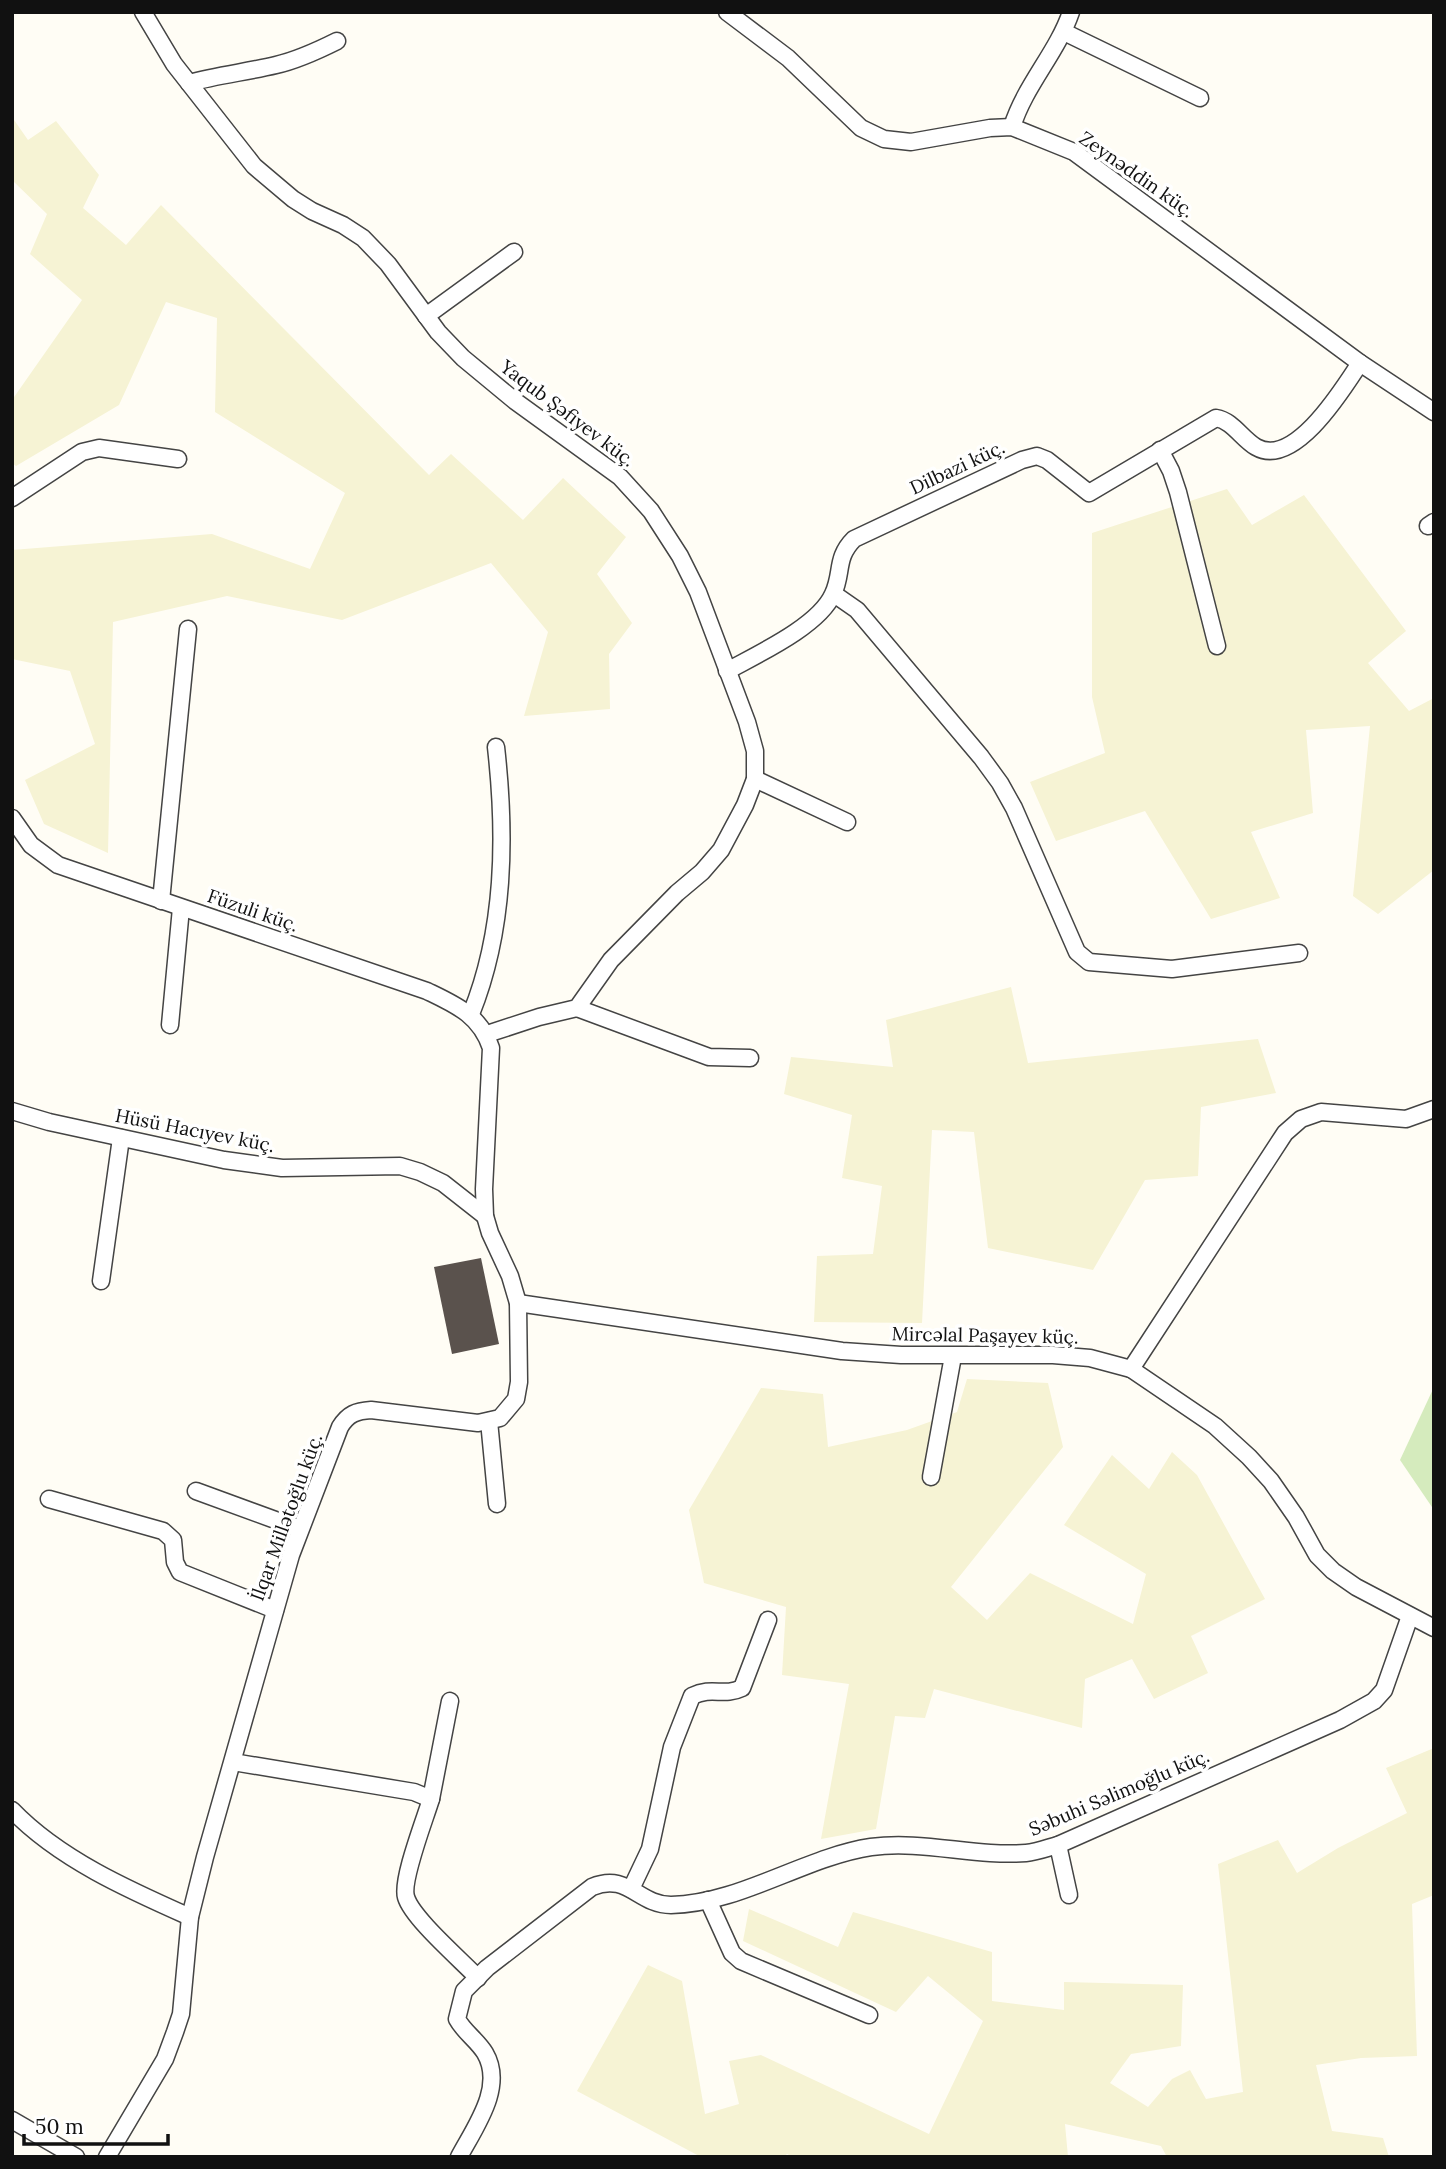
<svg xmlns="http://www.w3.org/2000/svg" width="1446" height="2169" font-family="Lora,serif">
<style>
.farmland{fill:#f6f3d4}
.green{fill:#d5ebbd}
.building{fill:#5a524d}
.lines{fill:none;stroke-linecap:round;stroke-linejoin:round}
.street-casing{stroke:#444;stroke-width:19}
.street{stroke:#fff;stroke-width:16}
.labels{text-anchor:middle;stroke-width:7;stroke-linejoin:round;paint-order:stroke}
.street-label{font-size:19px;fill:#111;stroke:#fff}
</style>
<rect width="100%" height="100%" fill="#fffdf5"/>
<g class="farmland">
<polygon points="12,117 28,140 56,121 99,175 83,208 126,245 161,205 429,475 451,454 523,520 563,478 626,537 597,574 632,623 609,654 610,709 524,716 548,632 491,563 342,620 227,596 113,622 108,853 44,824 25,780 95,744 70,671 12,659 12,550 212,534 310,569 345,493 215,412 217,318 166,302 119,405 16,466 12,463 12,400 82,300 30,254 47,214 12,180"/>
<polygon points="1227,489 1252,525 1304,495 1406,631 1368,663 1409,711 1434,698 1434,870 1378,914 1353,896 1370,726 1306,730 1313,813 1251,832 1280,898 1211,919 1145,811 1056,841 1030,782 1105,753 1092,697 1092,533"/>
<polygon points="1011,987 1028,1063 1258,1039 1276,1093 1201,1107 1198,1176 1145,1180 1093,1270 988,1248 974,1132 932,1130 922,1323 814,1322 817,1256 873,1254 882,1186 842,1178 852,1115 784,1094 791,1057 893,1067 886,1020"/>
<polygon points="967,1379 1048,1383 1063,1447 951,1587 987,1620 1030,1573 1133,1624 1146,1574 1064,1525 1112,1455 1149,1489 1172,1452 1197,1475 1265,1599 1191,1636 1208,1673 1154,1699 1132,1659 1085,1679 1082,1728 934,1689 925,1718 895,1716 876,1829 821,1839 849,1684 782,1675 786,1607 704,1583 689,1510 761,1388 823,1394 828,1447 907,1430 957,1412"/>
<polygon points="1434,1748 1434,1895 1412,1904 1417,2056 1361,2058 1316,2065 1332,2131 1383,2138 1389,2157 1167,2157 1161,2146 1065,2124 1068,2157 793,2157 787,2154 784,2157 701,2157 577,2091 648,1965 682,1981 705,2114 739,2104 729,2061 761,2055 929,2134 983,2021 928,1976 896,2012 743,1941 749,1909 838,1947 853,1912 992,1952 992,2001 1064,2010 1064,1982 1183,1985 1181,2046 1131,2054 1110,2083 1148,2107 1172,2079 1190,2070 1206,2099 1243,2092 1218,1864 1278,1840 1297,1873 1338,1848 1407,1813 1386,1768"/>
</g>
<polygon class="green" points="1434,1387 1434,1510 1400,1460"/>
<polygon class="building" points="481,1258 499,1344 452,1354 434,1267"/>
<g class="lines">
<defs>
<g id="street">
<polyline points="143,12 174,64 254,166 293,199 312,211 343,225 363,238 388,264 438,332 463,358 515,401 620,477 651,511 680,556 698,592 747,722 755,751 755,779 745,805 721,850 702,872 677,893 611,960 577,1008 539,1017 487,1034"/>
<polyline points="727,12 788,58 861,128 884,139 911,142 990,128 1012,127 1074,152 1360,363 1434,412"/>
<polyline points="1064,32 1200,98"/>
<path d="M 189,83 C 218,75 247,72 276,65 C 298,60 317,51 337,41"/>
<path d="M 1012,127 C 1025,85 1057,53 1071,12"/>
<polyline points="426,316 514,252"/>
<polyline points="1160,450 1171,471 1178,492 1217,646"/>
<polyline points="12,498 82,452 99,448 178,459"/>
<polyline points="1428,526 1434,522"/>
<polyline points="834,594 857,610 981,757 1000,783 1014,808 1077,952 1089,962 1172,969 1299,953"/>
<path d="M 727,671 C 758,654 819,626 833,594 C 843,573 835,558 854,539 L 1022,460 L 1037,456 L 1047,460 L 1089,493 L 1216,418 C 1233,421 1241,438 1256,447 C 1294,469 1343,389 1360,363"/>
<polyline points="755,779 847,822"/>
<path d="M 12,818 L 31,845 L 58,865 L 427,991 C 456,1005 480,1015 491,1048 L 484,1189 L 485,1216 L 490,1233 L 510,1276 L 518,1303 L 519,1382 L 516,1399 L 500,1418 L 478,1423 L 371,1410 C 356,1411 348,1414 340,1427 L 291,1555 L 205,1857 L 190,1917 L 181,2014 L 175,2032 L 165,2059 L 107,2157"/>
<polyline points="161,901 188,629"/>
<polyline points="577,1008 709,1057 750,1058"/>
<path d="M 471,1014 C 505,930 506,836 496,747"/>
<polyline points="170,1025 181,908"/>
<polyline points="12,1111 49,1122 224,1160 282,1168 400,1166 420,1172 443,1183 485,1216"/>
<polyline points="101,1281 121,1138"/>
<polyline points="518,1303 842,1351 901,1355 1053,1355 1090,1358 1131,1369 1215,1426 1249,1457 1271,1481 1296,1517 1317,1555 1333,1571 1356,1587 1434,1628"/>
<polyline points="1131,1369 1285,1133 1301,1119 1321,1112 1406,1119 1434,1109"/>
<polyline points="489,1421 497,1504"/>
<polyline points="931,1477 953,1356"/>
<polyline points="196,1491 300,1529"/>
<polyline points="49,1499 163,1531 173,1540 175,1562 180,1572 275,1610"/>
<path d="M 233,1762 L 414,1792 L 431,1799 C 425,1819 401,1880 406,1897 C 412,1918 461,1960 478,1978"/>
<polyline points="431,1799 450,1701"/>
<path d="M 12,1810 C 59,1859 129,1890 190,1917"/>
<polyline points="1058,1845 1069,1895"/>
<path d="M 631,1889 L 650,1849 L 672,1747 L 692,1696 C 713,1686 723,1697 742,1688 L 768,1620"/>
<polyline points="708,1900 732,1953 741,1961 869,2015"/>
<polyline points="12,2120 76,2157"/>
<path d="M 459,2157 C 475,2127 505,2087 485,2053 C 477,2040 464,2032 457,2019 L 464,1991 L 487,1968 L 592,1887 C 628,1872 638,1905 671,1905 C 739,1904 805,1857 871,1847 C 923,1840 975,1857 1026,1853 C 1037,1852 1047,1848 1058,1845 L 1340,1720 L 1374,1701 L 1384,1690 L 1410,1616"/>
</g>
</defs>
<use href="#street" class="street-casing"/>
<use href="#street" class="street"/>
</g>
<g class="labels">
<g class="street-label">
<text transform="translate(1137 174) rotate(35)" y="7">Zeynəddin küç.</text>
<text transform="translate(568 413) rotate(37)" y="7">Yaqub Şəfiyev küç.</text>
<text transform="translate(957 467) rotate(-25)" y="7">Dilbazi küç.</text>
<text transform="translate(253 910) rotate(19)" y="7">Füzuli küç.</text>
<text transform="translate(195 1130) rotate(11)" y="7">Hüsü Hacıyev küç.</text>
<text transform="translate(985 1335) rotate(1)" y="7">Mircəlal Paşayev küç.</text>
<text transform="translate(286 1517) rotate(-70)" y="7">İlqar Millətoğlu küç.</text>
<text transform="translate(1119 1792) rotate(-23)" y="7">Səbuhi Səlimoğlu küç.</text>
</g>
</g>
<rect width="1446" height="2169" fill="none" stroke="#111111" stroke-width="28"/>
<path d="M24 2134v10h144v-10" fill="none" stroke="#111111" stroke-width="3.5"/>
<text x="35" y="2134" font-size="21" fill="#111111" stroke="#ffffff" stroke-width="5" paint-order="stroke">50 m</text>
</svg>
